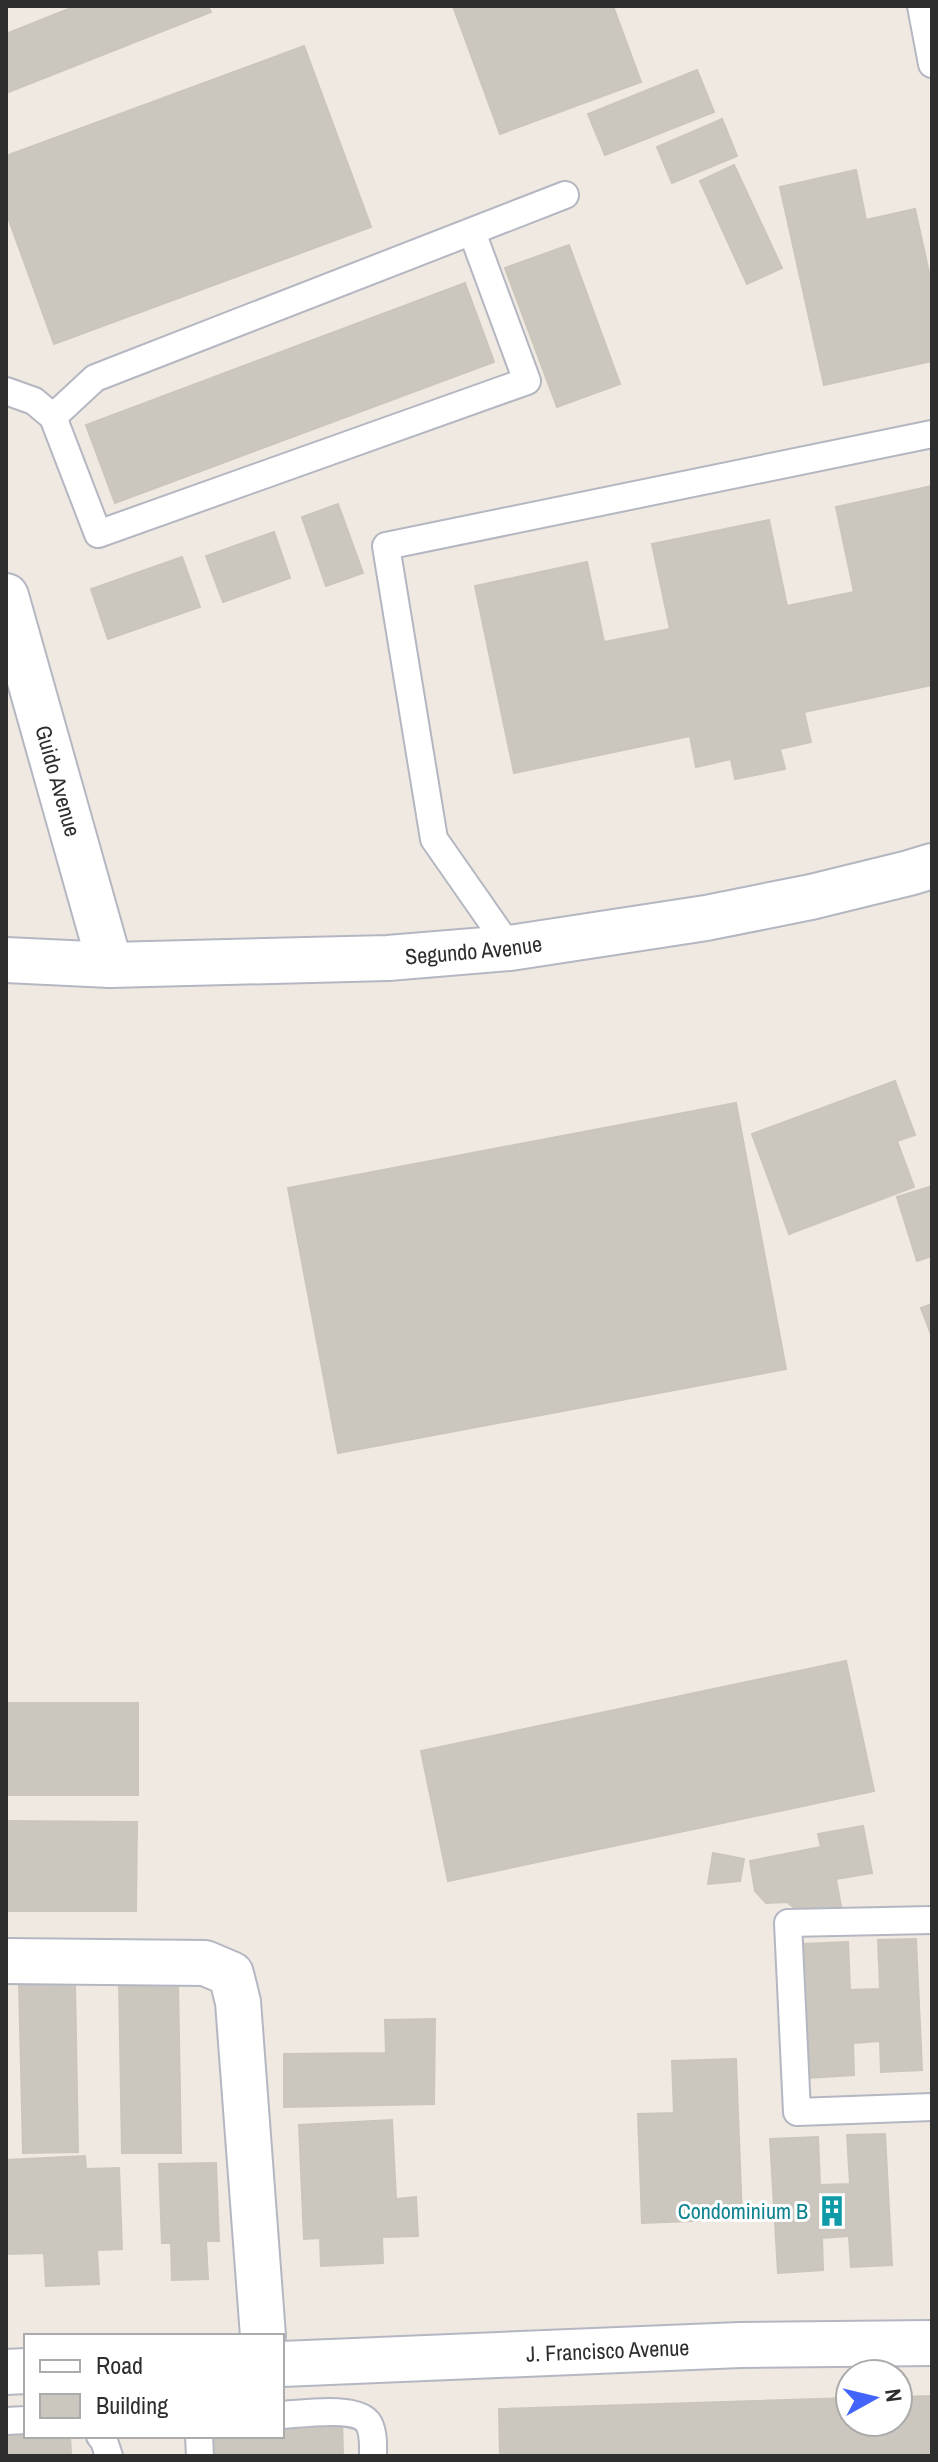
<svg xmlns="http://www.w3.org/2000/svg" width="938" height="2462" font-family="'Archivo Narrow',sans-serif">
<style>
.building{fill:#cbc7bf;stroke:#cbc5ba;stroke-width:2}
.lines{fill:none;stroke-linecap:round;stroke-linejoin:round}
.service-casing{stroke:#b4b7c1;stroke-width:30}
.minor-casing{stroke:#b4b7c1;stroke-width:48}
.service{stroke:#fff;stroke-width:26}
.minor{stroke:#fff;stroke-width:44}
.labels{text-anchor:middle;stroke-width:6;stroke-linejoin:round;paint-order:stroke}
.street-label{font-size:22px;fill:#2e2e2e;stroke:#fff}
.culture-label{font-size:22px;fill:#0d838f;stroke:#fff;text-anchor:end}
</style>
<rect width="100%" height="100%" fill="#efe9e1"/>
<g class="building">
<polygon points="76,6 208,6 211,12 6,93 6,34"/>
<polygon points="453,6 613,6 641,82 500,134"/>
<polygon points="304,46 371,227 54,344 6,212 6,156"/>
<polygon points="697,70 714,112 605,155 588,114"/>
<polygon points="722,119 737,156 672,183 657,147"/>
<polygon points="734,165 782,268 747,284 700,181"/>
<polygon points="856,170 866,220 915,209 932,286 932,361 824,385 780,187"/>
<polygon points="569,245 620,384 557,407 505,268"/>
<polygon points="465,283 494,362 115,503 86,425"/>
<polygon points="932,486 932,685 804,712 811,742 780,749 785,769 735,779 731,759 696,767 690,736 514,773 475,586 587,562 604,642 670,629 652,544 769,520 787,606 854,592 836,507"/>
<polygon points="338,504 363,573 326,586 302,517"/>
<polygon points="274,532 290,578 223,602 206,556"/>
<polygon points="182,557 200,607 108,639 91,589"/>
<polygon points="895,1081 915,1135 897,1141 914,1187 789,1234 752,1134"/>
<polygon points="736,1103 786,1369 338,1453 288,1188"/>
<polygon points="932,1186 932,1256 917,1261 897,1197"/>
<polygon points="932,1304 932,1337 921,1308"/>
<polygon points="846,1661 874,1791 448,1881 421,1751"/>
<rect x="6" y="1703" width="132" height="92"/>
<polygon points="6,1821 137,1822 136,1911 6,1911"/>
<polygon points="863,1826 872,1873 836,1879 841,1906 802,1914 787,1902 766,1903 755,1891 750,1861 821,1847 818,1834"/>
<polygon points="713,1853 744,1859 740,1881 708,1884"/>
<polygon points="916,1939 922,2070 881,2072 880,2041 853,2043 854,2075 808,2078 802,1944 848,1942 850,1990 880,1989 878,1940"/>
<polygon points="178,1981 181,2153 122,2153 119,1982"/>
<polygon points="75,1982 78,2152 23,2153 19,1983"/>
<polygon points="435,2019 434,2104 284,2107 284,2054 386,2053 385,2020"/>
<polygon points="736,2059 742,2219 642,2223 638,2114 674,2113 672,2061"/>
<polygon points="392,2120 396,2199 416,2197 418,2236 382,2237 383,2263 321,2266 320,2238 304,2239 299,2125"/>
<polygon points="885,2134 892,2265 851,2267 849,2236 822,2238 823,2270 778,2273 770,2139 818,2137 820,2185 850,2184 847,2135"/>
<polygon points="85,2156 86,2169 119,2168 122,2249 97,2250 99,2284 46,2286 44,2253 6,2254 6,2160"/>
<polygon points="216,2163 219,2241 206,2241 208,2279 172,2280 171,2243 162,2243 159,2164"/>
<polygon points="932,2396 932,2456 500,2456 499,2409 850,2398 850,2422 898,2422 898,2397"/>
<polygon points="342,2416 343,2456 214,2456 213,2436 282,2436 282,2418"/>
<polygon points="26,2426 26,2436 70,2436 71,2454 6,2456 6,2427"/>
</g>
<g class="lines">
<defs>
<g id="service">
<polyline points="921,6 932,64"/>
<polyline points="6,391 34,401 53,417 98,534 527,381 472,232"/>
<polyline points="53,417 95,378 565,195"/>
<polyline points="510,948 434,839 386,546 932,434"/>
<polyline points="932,1920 788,1923 797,2112 932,2107"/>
<path d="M 282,2415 C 301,2414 359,2405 369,2424 C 374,2434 373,2446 373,2456"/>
<polyline points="6,2421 26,2420"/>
<polyline points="100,2436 104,2441 109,2456"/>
<polyline points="199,2436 200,2456"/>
</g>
<g id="minor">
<path id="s1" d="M 6,596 L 110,965"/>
<path id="s2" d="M 6,960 L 110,965 L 388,958 L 510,948 L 706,918 L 811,897 L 909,873 L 932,866"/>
<polyline points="6,1961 205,1963 231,1974 238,2002 263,2336"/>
<path id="s3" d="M 282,2364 L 740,2345 L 932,2343"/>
<polyline points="6,2372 26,2371"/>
</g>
</defs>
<use href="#service" class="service-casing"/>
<use href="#minor" class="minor-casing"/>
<use href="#service" class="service"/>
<use href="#minor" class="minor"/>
</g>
<defs>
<symbol id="building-bare" viewBox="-9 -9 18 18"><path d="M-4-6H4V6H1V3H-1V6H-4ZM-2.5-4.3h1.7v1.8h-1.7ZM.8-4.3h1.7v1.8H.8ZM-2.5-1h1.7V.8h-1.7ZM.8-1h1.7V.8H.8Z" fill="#0f9aa8" stroke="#fff" stroke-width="2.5" paint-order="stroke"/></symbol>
</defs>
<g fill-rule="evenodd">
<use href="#building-bare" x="810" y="2189" width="44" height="44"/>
</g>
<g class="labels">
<g class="street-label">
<text dy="8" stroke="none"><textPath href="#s1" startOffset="192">Guido Avenue</textPath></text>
<text dy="8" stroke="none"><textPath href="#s2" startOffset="468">Segundo Avenue</textPath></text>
<text dy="8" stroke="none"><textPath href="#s3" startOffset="326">J. Francisco Avenue</textPath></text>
</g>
<g class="culture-label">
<text x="808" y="2219">Condominium B</text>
</g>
</g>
<rect width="938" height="2462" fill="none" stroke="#2e2e2e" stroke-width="16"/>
<rect x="24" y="2334" width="260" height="104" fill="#ffffff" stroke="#ababab" stroke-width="2"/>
<rect x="40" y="2360" width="40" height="12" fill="#ffffff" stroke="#ababab" stroke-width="2"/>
<text x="96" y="2374" font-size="24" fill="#2e2e2e">Road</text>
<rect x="40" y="2394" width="40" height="24" fill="#cbc7bf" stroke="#ababab" stroke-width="2"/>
<text x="96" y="2414" font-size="24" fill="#2e2e2e">Building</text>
<g transform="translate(874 2398) rotate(82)"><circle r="38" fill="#ffffff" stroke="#ababab" stroke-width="2"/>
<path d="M0-6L14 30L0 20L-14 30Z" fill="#4264fb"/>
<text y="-12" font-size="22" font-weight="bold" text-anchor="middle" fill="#2e2e2e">N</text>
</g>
</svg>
